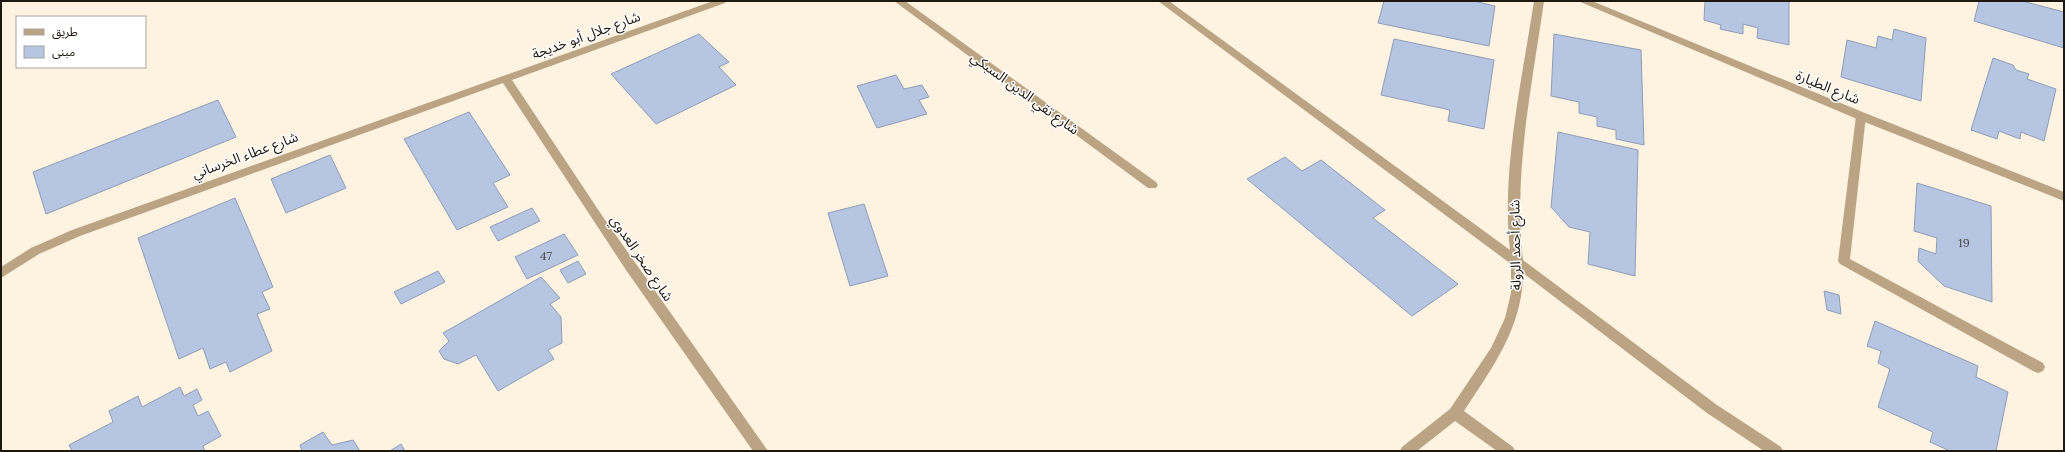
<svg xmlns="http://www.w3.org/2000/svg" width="2065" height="452" font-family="Lora,'Noto Sans Arabic',serif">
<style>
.building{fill:#b6c6e2;stroke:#8d9db7}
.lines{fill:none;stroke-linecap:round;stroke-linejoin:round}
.service{fill:#bba484;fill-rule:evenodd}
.minor{fill:#bba484;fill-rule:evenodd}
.labels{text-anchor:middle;stroke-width:3;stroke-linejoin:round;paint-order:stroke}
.number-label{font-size:12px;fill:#454443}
.street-label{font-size:14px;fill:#1f180e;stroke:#fff}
</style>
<rect width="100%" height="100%" fill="#fef2e1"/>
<g class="building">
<polygon points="1384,1 1474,1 1495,6 1489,46 1378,23"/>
<polygon points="1705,1 1789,1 1789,45 1757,38 1758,28 1743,24 1743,34 1720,29 1721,25 1704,20"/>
<polygon points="1979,1 2022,1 2064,12 2064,48 1974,21"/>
<polygon points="1894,29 1926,38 1921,101 1841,77 1847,40 1876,48 1878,36 1892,40"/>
<polygon points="699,34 729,62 719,67 736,85 656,124 611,74"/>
<polygon points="1554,34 1641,50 1644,145 1616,139 1616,130 1597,126 1597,117 1579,113 1579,102 1551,96"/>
<polygon points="1394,39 1494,60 1484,129 1448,121 1450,110 1381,95"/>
<polygon points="1993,58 2013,65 2016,70 2029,74 2027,79 2056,89 2044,141 2021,132 2020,139 1999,131 1997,139 1971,130"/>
<polygon points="896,75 904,89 922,85 929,97 919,100 927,114 877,128 857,86"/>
<polygon points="218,100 236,137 46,214 33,172"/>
<polygon points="469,112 510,175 493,183 508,207 457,230 404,139"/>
<polygon points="1558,132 1638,150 1635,276 1588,264 1590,232 1569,227 1551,207"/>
<polygon points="330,155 346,188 286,213 271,179"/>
<polygon points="1285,157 1302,171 1321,160 1385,210 1373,218 1458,284 1412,316 1247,179"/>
<polygon points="1917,183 1991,206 1992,302 1944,286 1918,261 1919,248 1936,254 1937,238 1914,231"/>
<polygon points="235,198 273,287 262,292 270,309 257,314 272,351 230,372 226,362 210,369 203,348 179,359 138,238"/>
<polygon points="864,204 888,276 850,286 828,213"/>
<polygon points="532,208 540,221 498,241 490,227"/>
<polygon points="564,234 578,255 527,279 515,257"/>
<polygon points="578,261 586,274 568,283 560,270"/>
<polygon points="438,271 445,282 401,304 394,292"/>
<polygon points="541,277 560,298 550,304 561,317 562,343 548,350 554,359 498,391 476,355 458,364 444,359 439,351 449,341 443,333"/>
<polygon points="1824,291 1839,295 1841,314 1827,310"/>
<polygon points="1875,321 1978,366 1976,377 2008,392 1996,451 1950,451 1930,442 1933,432 1878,407 1890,369 1878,363 1881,351 1867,346"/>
<polygon points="180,387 184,396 197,389 202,400 193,405 198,416 208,411 221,436 203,446 205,451 72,451 69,445 113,422 109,411 138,396 142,407"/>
<polygon points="323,432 332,445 353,440 360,451 302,451 300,445"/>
<polygon points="401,444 405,451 390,451"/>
</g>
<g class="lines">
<polygon class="service" points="1861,112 1866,116 1850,259 2043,363 2045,367 2043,371 2038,373 2033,371 1840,264 1838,261 1856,116"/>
<g class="minor">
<polygon points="713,1 727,1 725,3 512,80 603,217 768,451 753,451 626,270 503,83 80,236 39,254 1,278 1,267 31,248 72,230"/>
<polygon points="894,1 905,1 1156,182 1158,185 1156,188 1148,188"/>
<path d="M 1158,1 L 1169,1 L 1510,250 C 1501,171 1522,80 1534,1 L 1544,1 C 1532,86 1513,174 1523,260 L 1717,405 L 1781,447 L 1783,451 L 1764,451 L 1707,413 L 1523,273 C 1523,327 1492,368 1464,411 L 1513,447 L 1515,451 L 1497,451 L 1455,421 L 1417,451 L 1400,451 L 1402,447 L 1450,409 L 1491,348 L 1505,318 L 1511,293 L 1511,264 Z"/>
<polygon points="1578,1 1592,1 1865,113 2064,192 2064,201 1857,119"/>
</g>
</g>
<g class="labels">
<g class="number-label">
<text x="1964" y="247">19</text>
<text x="546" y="260">47</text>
</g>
<g class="street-label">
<text transform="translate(586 35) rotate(-20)" y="5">شارع جلال أبو خديجة</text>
<text transform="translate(1828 87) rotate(22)" y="5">شارع الطيارة</text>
<text transform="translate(1025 93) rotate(36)" y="5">شارع تقي الدين السبكي</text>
<text transform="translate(245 155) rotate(-20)" y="5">شارع عطاء الخرساني</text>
<text transform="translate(1515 245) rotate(-91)" y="5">شارع أحمد الرولة</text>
<text transform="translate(642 258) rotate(56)" y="5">شارع صخر العدوي</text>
</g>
</g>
<rect width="2065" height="452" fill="none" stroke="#1f180e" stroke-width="4"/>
<rect x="16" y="16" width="130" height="52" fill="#ffffff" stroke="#a5a39f"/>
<rect x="24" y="29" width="20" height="6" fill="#bba484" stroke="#a5a39f"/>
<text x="52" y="36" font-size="12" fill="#1f180e">طريق</text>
<rect x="24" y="46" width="20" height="12" fill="#b6c6e2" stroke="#a5a39f"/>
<text x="52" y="56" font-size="12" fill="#1f180e">مبنى</text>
</svg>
